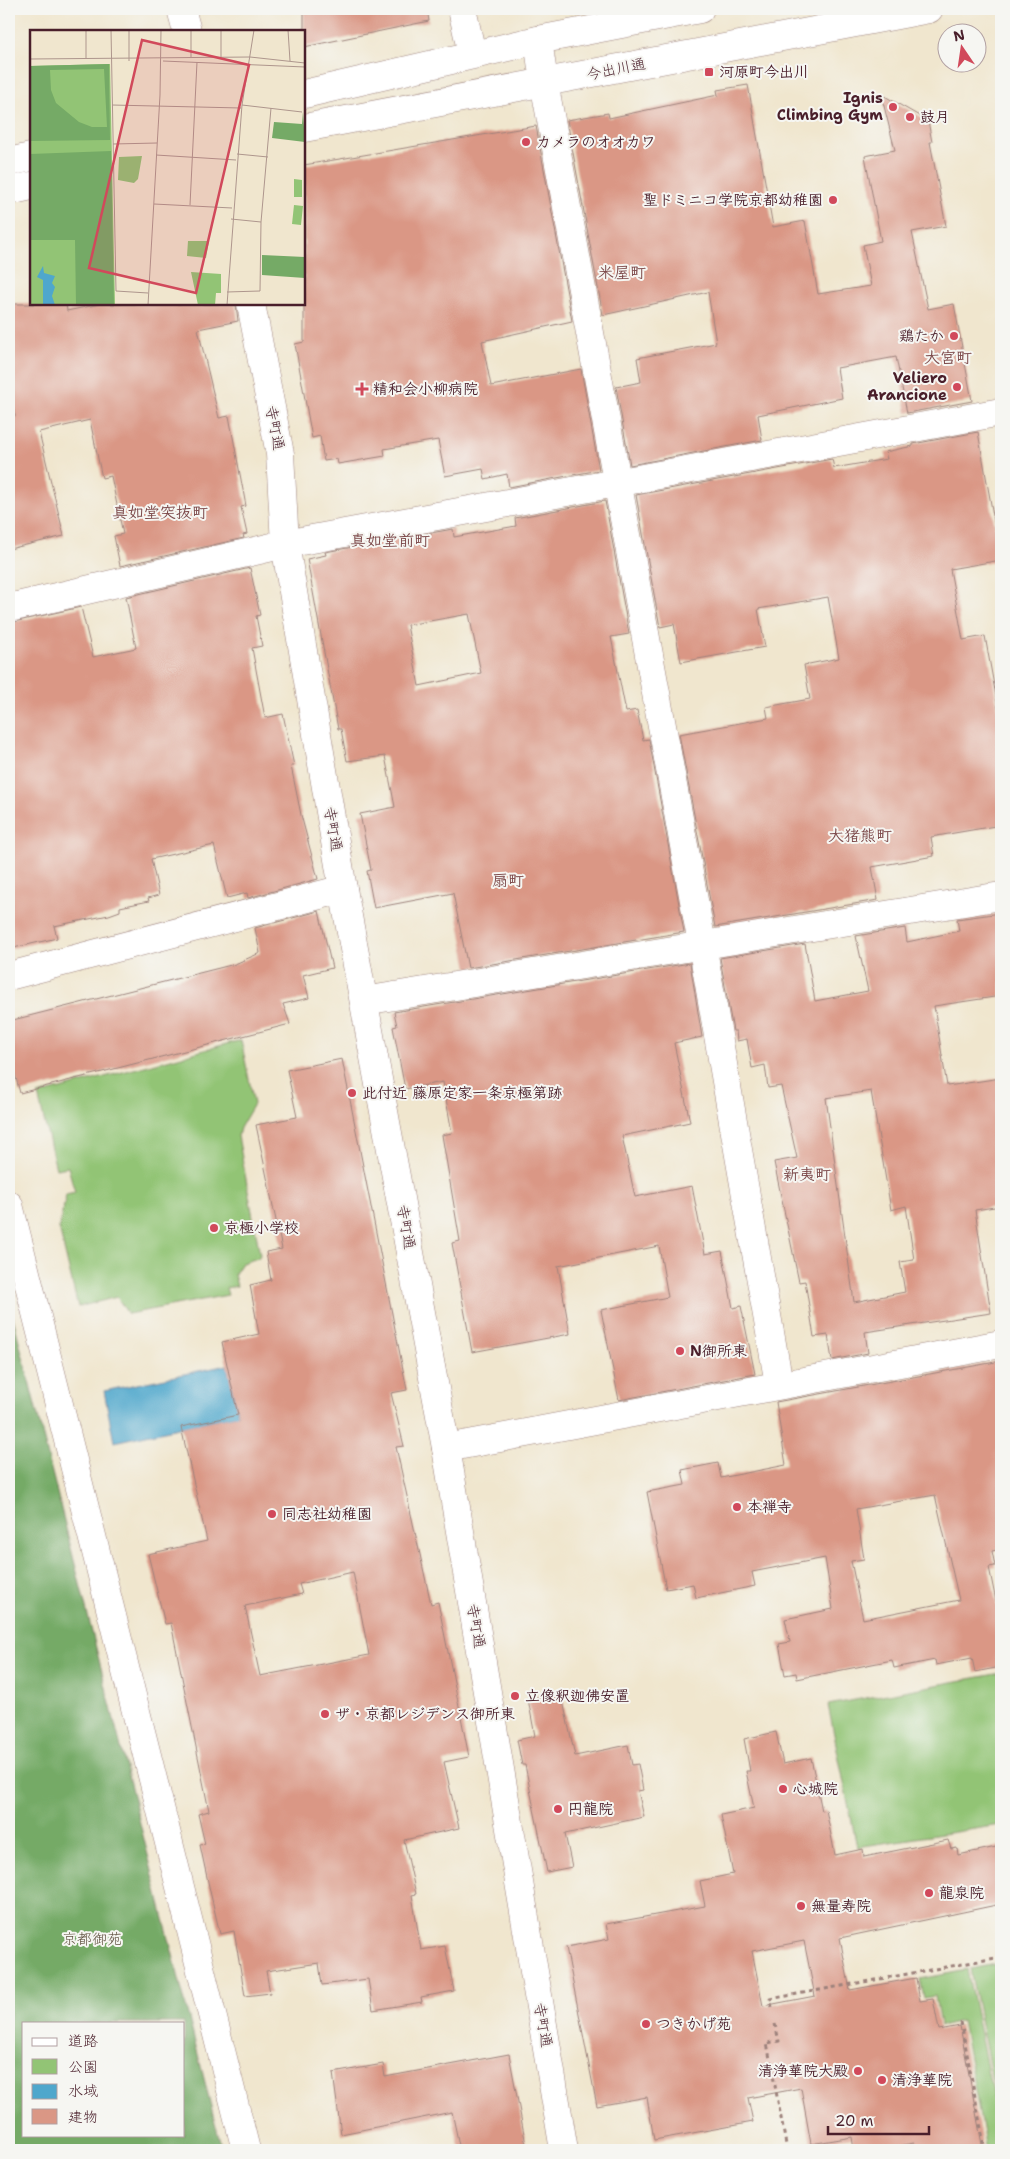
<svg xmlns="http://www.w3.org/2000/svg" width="1010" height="2159" font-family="'Shantell Sans','Klee One',sans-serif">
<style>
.green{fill:#92c475;stroke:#6e7250}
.forest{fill:#75aa66;stroke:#606448;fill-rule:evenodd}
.water{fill:#4fa7cc;stroke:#4c637c}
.building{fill:#da9785;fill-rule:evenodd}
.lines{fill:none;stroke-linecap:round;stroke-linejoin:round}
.street-casing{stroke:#9d827c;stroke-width:29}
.secondary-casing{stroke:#9d827c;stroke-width:29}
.path{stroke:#9d827c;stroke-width:3;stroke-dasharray:4 4;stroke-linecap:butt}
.street{stroke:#fff;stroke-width:28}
.secondary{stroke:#fff;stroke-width:28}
.poi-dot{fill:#d1495b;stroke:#f6f6f2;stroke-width:2}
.labels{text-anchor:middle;stroke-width:4;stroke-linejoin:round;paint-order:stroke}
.street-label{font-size:15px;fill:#4a1f2b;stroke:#f6f6f2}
.poi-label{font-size:15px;font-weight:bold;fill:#4a1f2b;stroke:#f6f6f2;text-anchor:start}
.park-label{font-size:15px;fill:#605141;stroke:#f6f6f2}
.neighbourhood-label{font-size:16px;font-weight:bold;fill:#7c494a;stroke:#f6f6f2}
.inset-road{fill:none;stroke:#ae968d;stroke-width:1}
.view{fill:#d1495b;fill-opacity:0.15;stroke:#d1495b;stroke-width:2.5}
.inset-edge{fill:none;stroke:#4a1f2b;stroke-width:2.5}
</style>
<rect width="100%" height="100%" fill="#f6f6f2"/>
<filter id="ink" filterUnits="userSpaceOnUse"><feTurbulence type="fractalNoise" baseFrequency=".02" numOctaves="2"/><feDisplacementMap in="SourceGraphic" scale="10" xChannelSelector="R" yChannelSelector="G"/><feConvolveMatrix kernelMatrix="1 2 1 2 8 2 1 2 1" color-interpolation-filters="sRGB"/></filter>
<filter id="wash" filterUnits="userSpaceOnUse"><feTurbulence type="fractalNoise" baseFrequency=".0096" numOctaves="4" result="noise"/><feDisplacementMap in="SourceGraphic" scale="20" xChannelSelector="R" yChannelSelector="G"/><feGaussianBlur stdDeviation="1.12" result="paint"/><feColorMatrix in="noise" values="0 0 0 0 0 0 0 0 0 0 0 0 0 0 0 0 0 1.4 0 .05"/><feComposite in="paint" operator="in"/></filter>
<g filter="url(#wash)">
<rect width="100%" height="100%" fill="#f0e6ce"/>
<g class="green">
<polygon points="241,1040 254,1104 240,1128 238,1136 260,1255 258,1258 242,1263 234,1275 237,1286 226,1288 228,1295 128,1314 117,1297 78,1307 59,1228 66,1194 75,1192 68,1167 56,1169 38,1095"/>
<polygon points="1001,1673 1001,1825 857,1847 828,1705"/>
<polygon points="1001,1963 1001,2125 970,1969"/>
<polygon points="967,1970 1001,2136 1001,2150 986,2150 962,2021 940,2026 935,1996 924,1998 920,1979"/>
</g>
<path class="forest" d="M 9,1301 L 222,2150 L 9,2150 ZM 24,2023 L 184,2023 L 184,2135 L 24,2135 Z"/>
<polygon class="water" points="227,1365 238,1415 114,1442 104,1391"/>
<g id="blocks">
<g class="building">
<polygon points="304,9 427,9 429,21 304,47"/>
<polygon points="748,85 773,227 805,221 818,294 871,286 863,245 881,241 865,156 895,150 881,94 928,121 932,142 930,142 946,226 912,232 928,309 954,304 972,401 907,413 896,357 837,368 842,398 758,415 762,440 630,465 616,387 641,382 637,358 716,343 708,292 603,315 567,120 608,113 609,118 718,95 717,90"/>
<polygon points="536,126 572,321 482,341 491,386 581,369 599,470 509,487 507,474 485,479 483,469 445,476 438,440 384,449 385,456 338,464 337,459 324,461 320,436 312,438 295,344 304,342 304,165"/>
<polygon points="9,304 66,304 67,311 100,304 236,304 238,321 198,329 219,418 229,416 246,506 241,507 247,534 243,535 244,538 120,566 114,536 123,534 111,476 102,478 90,420 39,432 64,536 9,549 9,417 15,416 9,385"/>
<polygon points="978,432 1001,560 950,569 963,640 985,636 1001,724 1001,825 931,837 934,856 872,867 878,900 715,927 679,734 768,718 766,707 810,699 804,665 839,658 828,597 758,609 765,647 681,662 674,624 660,627 636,495 832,459 834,468 887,459 885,452 913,446 913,444"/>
<path d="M 605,501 L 629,634 L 611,637 L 626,712 L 637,710 L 643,740 L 649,739 L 684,932 L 468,968 L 453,893 L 374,908 L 367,871 L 371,870 L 360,814 L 395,807 L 385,756 L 347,761 L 341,729 L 338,729 L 307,559 L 326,555 L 325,552 L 453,529 L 454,537 L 516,526 L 515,518 ZM 469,614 L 481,673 L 419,686 L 407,625 Z"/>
<polygon points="250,568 260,615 256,616 262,646 252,648 265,718 283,714 294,766 291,766 301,815 318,879 248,898 247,893 227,898 214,845 151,859 159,895 148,898 149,901 120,907 120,911 109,915 54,926 57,938 9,949 9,623 81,607 93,657 136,648 126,597"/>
<polygon points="319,911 332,968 303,975 309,998 283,1004 290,1024 20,1093 9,1051 9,1021 235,964 260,953 255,928"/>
<path d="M 1001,913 L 1001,996 L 934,1006 L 947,1086 L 1001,1078 L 1001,1206 L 975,1210 L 991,1313 L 865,1332 L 868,1353 L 832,1360 L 828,1335 L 814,1337 L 805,1281 L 799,1282 L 774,1162 L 797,1158 L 781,1086 L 768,1088 L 765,1065 L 752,1068 L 747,1039 L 737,1041 L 736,1031 L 733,1031 L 720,958 L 805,944 L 815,1001 L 868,991 L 856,936 L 905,928 L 907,942 L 959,931 L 957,919 ZM 871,1091 L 891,1210 L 906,1206 L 914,1260 L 900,1262 L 905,1292 L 854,1302 L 826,1098 Z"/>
<polygon points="690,963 702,1037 674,1043 690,1122 622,1136 635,1197 692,1186 705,1254 722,1251 733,1308 741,1306 755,1374 619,1400 601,1310 668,1297 659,1246 558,1266 570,1334 472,1352 452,1243 460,1241 442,1135 452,1133 443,1082 405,1089 393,1027 397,1026 394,1012"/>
<path d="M 342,1059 L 407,1390 L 391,1393 L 404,1446 L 396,1447 L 431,1604 L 438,1602 L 469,1757 L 444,1762 L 459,1828 L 404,1840 L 416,1894 L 412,1895 L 421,1950 L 445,1946 L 454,1991 L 421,1997 L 422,2002 L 373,2010 L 368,1979 L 322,1985 L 319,1963 L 266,1971 L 270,1993 L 245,1996 L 234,1931 L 220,1934 L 210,1891 L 200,1845 L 205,1844 L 198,1814 L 209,1811 L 171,1623 L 165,1624 L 148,1554 L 207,1541 L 181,1427 L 238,1415 L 222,1342 L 259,1334 L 250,1285 L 271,1280 L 266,1252 L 282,1249 L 256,1125 L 297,1117 L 287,1070 ZM 353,1572 L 369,1655 L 260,1676 L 245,1606 L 302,1594 L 299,1584 Z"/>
<path d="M 1001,1361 L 1001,1549 L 992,1551 L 995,1566 L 989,1567 L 1001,1626 L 1001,1667 L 975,1672 L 972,1658 L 936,1665 L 935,1660 L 894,1668 L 892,1660 L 797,1679 L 796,1673 L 785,1675 L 779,1644 L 790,1642 L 785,1619 L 833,1609 L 825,1558 L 752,1572 L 755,1586 L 696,1598 L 693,1584 L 666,1589 L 647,1492 L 685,1485 L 682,1470 L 718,1463 L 721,1478 L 786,1465 L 776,1402 ZM 935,1495 L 959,1600 L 863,1619 L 851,1561 L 864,1559 L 856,1509 Z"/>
<polygon points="561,1692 575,1756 628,1745 632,1765 638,1764 643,1790 638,1791 644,1817 565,1834 572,1867 547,1872 525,1765 522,1765 517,1740 535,1736 528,1699"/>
<path d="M 776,1732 L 783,1764 L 811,1758 L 822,1811 L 826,1810 L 835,1855 L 863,1849 L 864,1857 L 948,1840 L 951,1849 L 957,1848 L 958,1855 L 1001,1846 L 1001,1904 L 840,1938 L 850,1990 L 916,1978 L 920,2001 L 933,1999 L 939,2030 L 960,2026 L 983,2150 L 916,2150 L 914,2143 L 876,2150 L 854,2150 L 852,2137 L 811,2144 L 801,2088 L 748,2098 L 753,2122 L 654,2140 L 647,2097 L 597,2106 L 566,1947 L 609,1939 L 606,1924 L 705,1906 L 700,1881 L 733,1874 L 721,1815 L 754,1808 L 746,1771 L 750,1771 L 744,1739 ZM 804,1941 L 815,1996 L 763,2006 L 752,1951 Z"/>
<polygon points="509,2054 527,2150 460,2150 452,2112 341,2134 333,2073 383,2064 385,2077"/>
</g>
</g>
</g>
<g filter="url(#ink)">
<use href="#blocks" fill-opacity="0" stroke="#9d827c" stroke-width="1"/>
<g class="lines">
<defs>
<g id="street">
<polyline points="181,9 187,31"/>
<polyline points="462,9 472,54"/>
<polyline points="538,40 544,82 702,944 779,1384"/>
<polyline points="251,304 280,454 285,544 343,889 446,1448 564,2150"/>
<polyline points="9,608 285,544 1001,412"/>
<polyline points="9,976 343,889"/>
<polyline points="364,1001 1001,896"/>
<polyline points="9,1205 246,2150"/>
<polyline points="446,1448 1001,1344"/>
</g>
<g id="secondary">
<polyline points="304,94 538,40 700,9"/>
<polyline points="304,128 929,9"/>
<polyline points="9,162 31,157"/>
<polyline points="9,191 31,186"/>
</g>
</defs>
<use href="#street" class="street-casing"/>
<use href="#secondary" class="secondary-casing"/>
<g class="path">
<polyline points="772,2007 770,1999 1001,1957"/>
<polyline points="961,2022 985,2150"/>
<polyline points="775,2024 779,2041 767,2043 787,2150"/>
</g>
<use href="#street" class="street"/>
<use href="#secondary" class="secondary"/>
</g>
</g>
<g class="poi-dot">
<rect x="704" y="67" width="10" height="10" rx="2.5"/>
<circle cx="893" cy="107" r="5"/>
<circle cx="910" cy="117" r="5"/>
<circle cx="526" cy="142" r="5"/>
<circle cx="833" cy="200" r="5"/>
<circle cx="954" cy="336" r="5"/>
<circle cx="957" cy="387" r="5"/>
<path d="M359.5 381.5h5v5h5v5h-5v5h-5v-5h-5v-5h5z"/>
<circle cx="352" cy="1093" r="5"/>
<circle cx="214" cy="1228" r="5"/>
<circle cx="680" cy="1351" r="5"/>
<circle cx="737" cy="1507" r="5"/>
<circle cx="272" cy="1514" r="5"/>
<circle cx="515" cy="1696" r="5"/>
<circle cx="325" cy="1714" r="5"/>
<circle cx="783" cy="1789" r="5"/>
<circle cx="558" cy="1809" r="5"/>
<circle cx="929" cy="1893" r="5"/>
<circle cx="801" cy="1906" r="5"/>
<circle cx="646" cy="2024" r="5"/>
<circle cx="858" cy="2071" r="5"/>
<circle cx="882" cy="2080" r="5"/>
</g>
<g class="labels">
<g class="street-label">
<text transform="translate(616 69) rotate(-11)" y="5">今出川通</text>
<text transform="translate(275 428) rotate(79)" y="5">寺町通</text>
<text transform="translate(333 829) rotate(80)" y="5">寺町通</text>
<text transform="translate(406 1227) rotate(80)" y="5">寺町通</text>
<text transform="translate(476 1626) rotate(80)" y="5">寺町通</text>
<text transform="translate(543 2025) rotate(80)" y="5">寺町通</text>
</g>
<g class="poi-label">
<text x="719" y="77">河原町今出川</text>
<text x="883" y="103" text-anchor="end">Ignis<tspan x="883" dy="17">Climbing Gym</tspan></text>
<text x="920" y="122">鼓月</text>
<text x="536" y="147">カメラのオオカワ</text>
<text x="823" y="205" text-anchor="end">聖ドミニコ学院京都幼稚園</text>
<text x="944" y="341" text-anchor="end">鶏たか</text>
<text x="947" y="383" text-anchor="end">Veliero<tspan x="947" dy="17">Arancione</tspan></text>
<text x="373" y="394">精和会小柳病院</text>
<text x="362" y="1098">此付近 藤原定家一条京極第跡</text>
<text x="224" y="1233">京極小学校</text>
<text x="690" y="1356">N御所東</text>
<text x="747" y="1512">本禅寺</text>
<text x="282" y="1519">同志社幼稚園</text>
<text x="525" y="1701">立像釈迦佛安置</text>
<text x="335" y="1719">ザ・京都レジデンス御所東</text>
<text x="793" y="1794">心城院</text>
<text x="568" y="1814">円龍院</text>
<text x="939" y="1898">龍泉院</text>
<text x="811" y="1911">無量寿院</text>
<text x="656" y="2029">つきかげ苑</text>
<text x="848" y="2076" text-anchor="end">清浄華院大殿</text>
<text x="892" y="2085">清浄華院</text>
</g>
<g class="park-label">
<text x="92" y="1944">京都御苑</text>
</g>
<g class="neighbourhood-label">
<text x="622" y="278">米屋町</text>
<text x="948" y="363">大宮町</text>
<text x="160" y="518">真如堂突抜町</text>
<text x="390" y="546">真如堂前町</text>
<text x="860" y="841">大猪熊町</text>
<text x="508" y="886">扇町</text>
<text x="807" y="1180">新夷町</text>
</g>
</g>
<g transform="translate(30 30)">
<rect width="275" height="275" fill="#f0e6ce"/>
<path d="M 80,34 L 85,275 L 0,275 L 0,36 ZM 112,126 L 108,149 L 104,153 L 88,150 L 89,127 ZM 264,149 L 272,150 L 272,167 L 264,167 ZM 264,175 L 273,176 L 271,195 L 262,194 ZM 158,211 L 179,211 L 176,228 L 157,226 ZM 161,242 L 191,244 L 191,263 L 186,263 L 185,275 L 168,275 Z" fill="#92c475"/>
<path d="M 79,34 L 80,110 L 0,111 L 0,36 ZM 74,39 L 77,97 L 62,97 L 49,92 L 26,73 L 21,60 L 20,40 ZM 273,82 L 275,112 L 242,108 L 244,92 L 272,94 ZM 81,121 L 84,275 L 46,275 L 45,210 L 0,210 L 0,124 ZM 232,225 L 275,227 L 275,248 L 232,245 Z" fill="#75aa66" fill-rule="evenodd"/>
<path d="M 13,236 L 14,243 L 25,246 L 22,253 L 25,257 L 22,266 L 25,275 L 13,275 L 13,250 L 7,247 Z" fill="#4fa7cc"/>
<path class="inset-road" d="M 56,0 L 56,28M 81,0 L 86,261 L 118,263M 258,0 L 260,31M 161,27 L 161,0M 191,28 L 191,0M 0,29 L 220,27 L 275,33M 99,31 L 99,0M 133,31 L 275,37M 82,75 L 211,78M 212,75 L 272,82M 83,114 L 127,113M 207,124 L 238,127M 126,125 L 206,130M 124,174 L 202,178M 160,175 L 167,32M 201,189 L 231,192M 197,262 L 230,261 L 231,192 L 241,78M 118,275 L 130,65 L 131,0M 197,275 L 212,75 L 224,0"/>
<path class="view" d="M 112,10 L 219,35 L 166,263 L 59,238 Z"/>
<rect width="275" height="275" class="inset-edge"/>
</g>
<rect width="1010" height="2159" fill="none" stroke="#f6f6f2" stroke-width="30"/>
<rect x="22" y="2022" width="162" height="115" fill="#f6f6f2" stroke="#b1a0a2"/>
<rect x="32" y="2038" width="25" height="8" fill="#ffffff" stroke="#b1a0a2"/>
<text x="68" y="2046" font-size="15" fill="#4a1f2b">道路</text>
<rect x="32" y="2059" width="25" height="15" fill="#92c475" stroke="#b1a0a2"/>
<text x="68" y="2072" font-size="15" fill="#4a1f2b">公園</text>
<rect x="32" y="2084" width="25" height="15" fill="#4fa7cc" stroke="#b1a0a2"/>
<text x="68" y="2096" font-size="15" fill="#4a1f2b">水域</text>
<rect x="32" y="2109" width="25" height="15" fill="#da9785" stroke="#b1a0a2"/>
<text x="68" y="2122" font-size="15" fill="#4a1f2b">建物</text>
<g transform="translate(962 48) rotate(347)"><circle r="24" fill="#f6f6f2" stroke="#b1a0a2"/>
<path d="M0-4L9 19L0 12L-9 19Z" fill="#d1495b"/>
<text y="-8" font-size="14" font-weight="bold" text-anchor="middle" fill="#4a1f2b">N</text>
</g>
<path d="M828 2126v8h101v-8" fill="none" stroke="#4a1f2b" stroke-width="2.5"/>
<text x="835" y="2126" font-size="15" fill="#4a1f2b" stroke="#f6f6f2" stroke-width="4" paint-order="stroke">20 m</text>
</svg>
